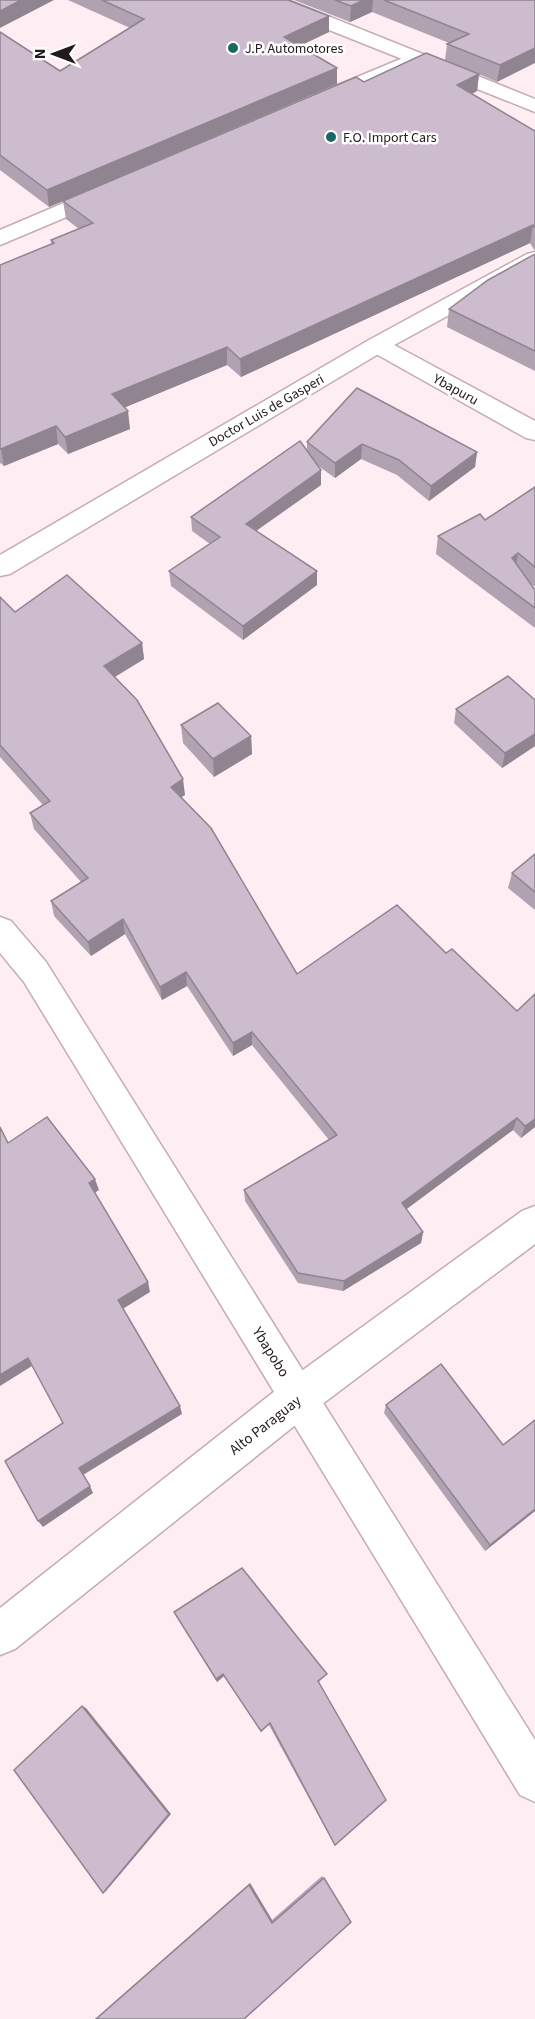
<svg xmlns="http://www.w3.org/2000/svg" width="535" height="2019" font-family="'Source Sans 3',sans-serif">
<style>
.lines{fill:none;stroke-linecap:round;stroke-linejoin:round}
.minor-casing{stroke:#c6acb5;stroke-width:3}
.tertiary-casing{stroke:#c6acb5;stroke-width:3}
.secondary-casing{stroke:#c6acb5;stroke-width:3}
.minor{fill:#fff;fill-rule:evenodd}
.tertiary{fill:#fff;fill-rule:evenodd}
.secondary{fill:#fff;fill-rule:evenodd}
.wall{fill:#b0a2b1}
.shaded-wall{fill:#908490}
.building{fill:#cdbcce;stroke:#908490;stroke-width:1.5}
.poi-dot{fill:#1a6765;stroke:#fff;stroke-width:2}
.labels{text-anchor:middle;stroke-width:5;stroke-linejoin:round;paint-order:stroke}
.far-poi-label{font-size:14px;fill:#241a1d;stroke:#fff;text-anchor:start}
.far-street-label{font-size:14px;fill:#241a1d;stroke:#fff}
.street-label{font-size:15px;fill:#241a1d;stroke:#fff}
</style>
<rect width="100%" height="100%" fill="#feedf3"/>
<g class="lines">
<defs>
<g id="minor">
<polygon points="415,53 422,55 425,59 422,63 328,103 314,103 311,99 314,95"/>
<polygon points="106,185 114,187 117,192 114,197 0,245 0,230"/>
<polygon points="377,338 385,340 535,421 535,440 526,438 369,350 365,345 369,340"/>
<polygon points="535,1206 535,1244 313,1411 15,1649 0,1655 0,1608 285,1383 522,1211"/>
</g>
<g id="tertiary">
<polygon points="535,252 535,268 385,350 10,574 0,576 0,555 369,340 527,254"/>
<polygon points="0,917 11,921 46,962 535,1740 535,1802 520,1795 24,982 0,953"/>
</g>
<polygon id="secondary" points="261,0 288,0 535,99 535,112 264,4"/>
</defs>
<use href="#minor" class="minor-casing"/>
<use href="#tertiary" class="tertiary-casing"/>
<use href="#secondary" class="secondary-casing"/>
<use href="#minor" class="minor"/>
<use href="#tertiary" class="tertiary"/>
<use href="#secondary" class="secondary"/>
</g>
<g class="wall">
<polygon points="68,0 288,0 329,16 329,32 300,46 337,84 49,207 0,170 0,32 60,71 130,28"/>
<polygon points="294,0 535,0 497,82 479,74 477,91 472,94 535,131 535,251 530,243 241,377 227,365 125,407 130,429 68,454 58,444 4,466 0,463 0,265 51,244 51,240 79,229 66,219 63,201 364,82 445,60 447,44 449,43 372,12 350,22"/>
<polygon points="535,254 535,371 447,327 449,309"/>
<polygon points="357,388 477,452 475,467 429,501 397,475 361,459 335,478 317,465 321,485 256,531 317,571 317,585 243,640 171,586 169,571 210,544 192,531 191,517 307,450 307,442"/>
<polygon points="535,487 535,587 530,583 535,590 535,628 436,554 438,536 485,520"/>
<polygon points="0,597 15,612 142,643 144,659 115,677 185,795 181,797 297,974 446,953 517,1011 535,994 535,1127 521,1138 513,1130 406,1209 423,1232 421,1243 343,1291 298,1283 245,1201 244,1190 329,1140 252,1045 233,1056 187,986 162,1000 125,934 91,956 54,916 51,901 81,882 34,829 30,813 43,805 0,757"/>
<polygon points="535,700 535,746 502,768 454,723 456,709"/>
<polygon points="181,725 251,736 252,754 214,777 183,743"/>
<polygon points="535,854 535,910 508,888 512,873"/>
<polygon points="386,1405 503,1445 535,1511 485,1551 384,1413"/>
<polygon points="174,1612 327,1674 319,1682 335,1845 334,1844 269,1725 261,1732 224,1676 217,1682"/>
<polygon points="322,1876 351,1922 244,2019 95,2019 250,1883 272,1920"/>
</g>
<g class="shaded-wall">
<polygon points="21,0 54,0 0,28 0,11"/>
<polygon points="364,0 373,0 372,12 350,22 351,6"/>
<polygon points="329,16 329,32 284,53 284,37"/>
<polygon points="535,48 535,63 497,82 500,65"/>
<polygon points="337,68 337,84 49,207 47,190"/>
<polygon points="479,74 477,91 455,102 457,85"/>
<polygon points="533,225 530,243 241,377 240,359"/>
<polygon points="227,347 227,365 114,412 112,394"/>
<polygon points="128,411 130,429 68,454 65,437"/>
<polygon points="56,426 58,444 4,466 1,449"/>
<polygon points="362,444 361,459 335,478 335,463"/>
<polygon points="477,452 475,467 429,501 431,486"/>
<polygon points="321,470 321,485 246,538 246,524"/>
<polygon points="518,553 515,570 512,558"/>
<polygon points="317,571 317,585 243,640 243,626"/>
<polygon points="142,643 144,659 106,682 104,666"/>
<polygon points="535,734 535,746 502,768 505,753"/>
<polygon points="251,736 252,754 214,777 213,759"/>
<polygon points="183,779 185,795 173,802 171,787"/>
<polygon points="123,919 125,934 91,956 88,942"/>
<polygon points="186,972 187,986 162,1000 160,987"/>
<polygon points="252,1032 252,1045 233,1056 233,1043"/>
<polygon points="517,1118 513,1130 400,1214 402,1203"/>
<polygon points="535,1119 535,1127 521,1138 525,1126"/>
<polygon points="95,1179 99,1190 93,1194 89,1183"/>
<polygon points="423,1232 421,1243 343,1291 344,1281"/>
<polygon points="148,1282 150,1292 121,1310 118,1300"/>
<polygon points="28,1358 32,1366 0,1386 0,1375"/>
<polygon points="180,1406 182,1414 83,1475 79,1468"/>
<polygon points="90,1486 93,1493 43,1527 38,1521"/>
<polygon points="535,1509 535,1511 485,1551 490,1545"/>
<polygon points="223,1674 224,1676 217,1682 216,1679"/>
<polygon points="82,1706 86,1708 171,1814 106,1891 103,1893"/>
<polygon points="250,1883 272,1920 272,1923 249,1885"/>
</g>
<g class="building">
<polygon points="0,0 21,0 0,11"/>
<polygon points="102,0 288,0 329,16 284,37 337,68 47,190 0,155 0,32 60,71 144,19"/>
<polygon points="335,0 364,0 351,6"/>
<polygon points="384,0 535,0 535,48 500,65 447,44 469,34"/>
<polygon points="426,53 479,74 457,85 535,131 535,228 533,225 240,359 227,347 112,394 128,411 65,437 56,426 1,449 0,448 0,265 54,243 51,240 93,223 63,201 356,77 364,82"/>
<polygon points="535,254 535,351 449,309 488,280"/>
<polygon points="357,388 477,452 431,486 399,460 362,444 335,463 307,442"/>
<polygon points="300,441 321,470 246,524 317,571 243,626 169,571 220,537 191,517"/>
<polygon points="535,487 535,567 518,553 512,558 535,590 535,608 438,536 480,514 485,520"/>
<polygon points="67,575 142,643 104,666 137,700 183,779 171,787 211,828 297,974 397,905 446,953 452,949 517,1011 535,994 535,1119 525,1126 517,1118 402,1203 423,1232 344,1281 298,1273 244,1190 337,1135 252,1032 233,1043 186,972 160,987 123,919 88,942 51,901 88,878 30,813 50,801 0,745 0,597 15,612"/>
<polygon points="508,676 535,700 535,734 505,753 456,709"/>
<polygon points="218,703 251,736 213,759 181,725"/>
<polygon points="535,854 535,892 512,873"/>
<polygon points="47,1117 95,1179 89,1183 148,1282 118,1300 180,1406 79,1468 90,1486 38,1521 5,1461 63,1423 28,1358 0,1375 0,1127 8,1143"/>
<polygon points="441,1364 503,1445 535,1420 535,1509 490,1545 386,1405"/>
<polygon points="242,1568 327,1674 318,1681 386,1800 335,1845 270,1723 261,1731 223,1674 216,1679 174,1612"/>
<polygon points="82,1706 169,1814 103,1893 14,1770"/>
<polygon points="324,1878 351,1922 244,2019 96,2019 249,1885 272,1923"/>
</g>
<g class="poi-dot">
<circle cx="233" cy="48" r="6"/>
<circle cx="331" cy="137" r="6"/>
</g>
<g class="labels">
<g class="far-poi-label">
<text x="245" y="53">J.P. Automotores</text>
<text x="343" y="142">F.O. Import Cars</text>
</g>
<g class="far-street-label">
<text transform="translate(456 389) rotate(29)" y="5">Ybapuru</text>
<text transform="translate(266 410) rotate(-30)" y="5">Doctor Luis de Gasperi</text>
</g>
<g class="street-label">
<text transform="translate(271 1352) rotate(58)" y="5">Ybapobo</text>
<text transform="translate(265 1425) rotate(-38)" y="5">Alto Paraguay</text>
</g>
</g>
<g transform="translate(54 54) rotate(270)" stroke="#ffffff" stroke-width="4.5" paint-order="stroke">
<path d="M0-4.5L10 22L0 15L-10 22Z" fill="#241a1d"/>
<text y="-9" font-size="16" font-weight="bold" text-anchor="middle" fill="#241a1d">N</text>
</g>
</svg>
